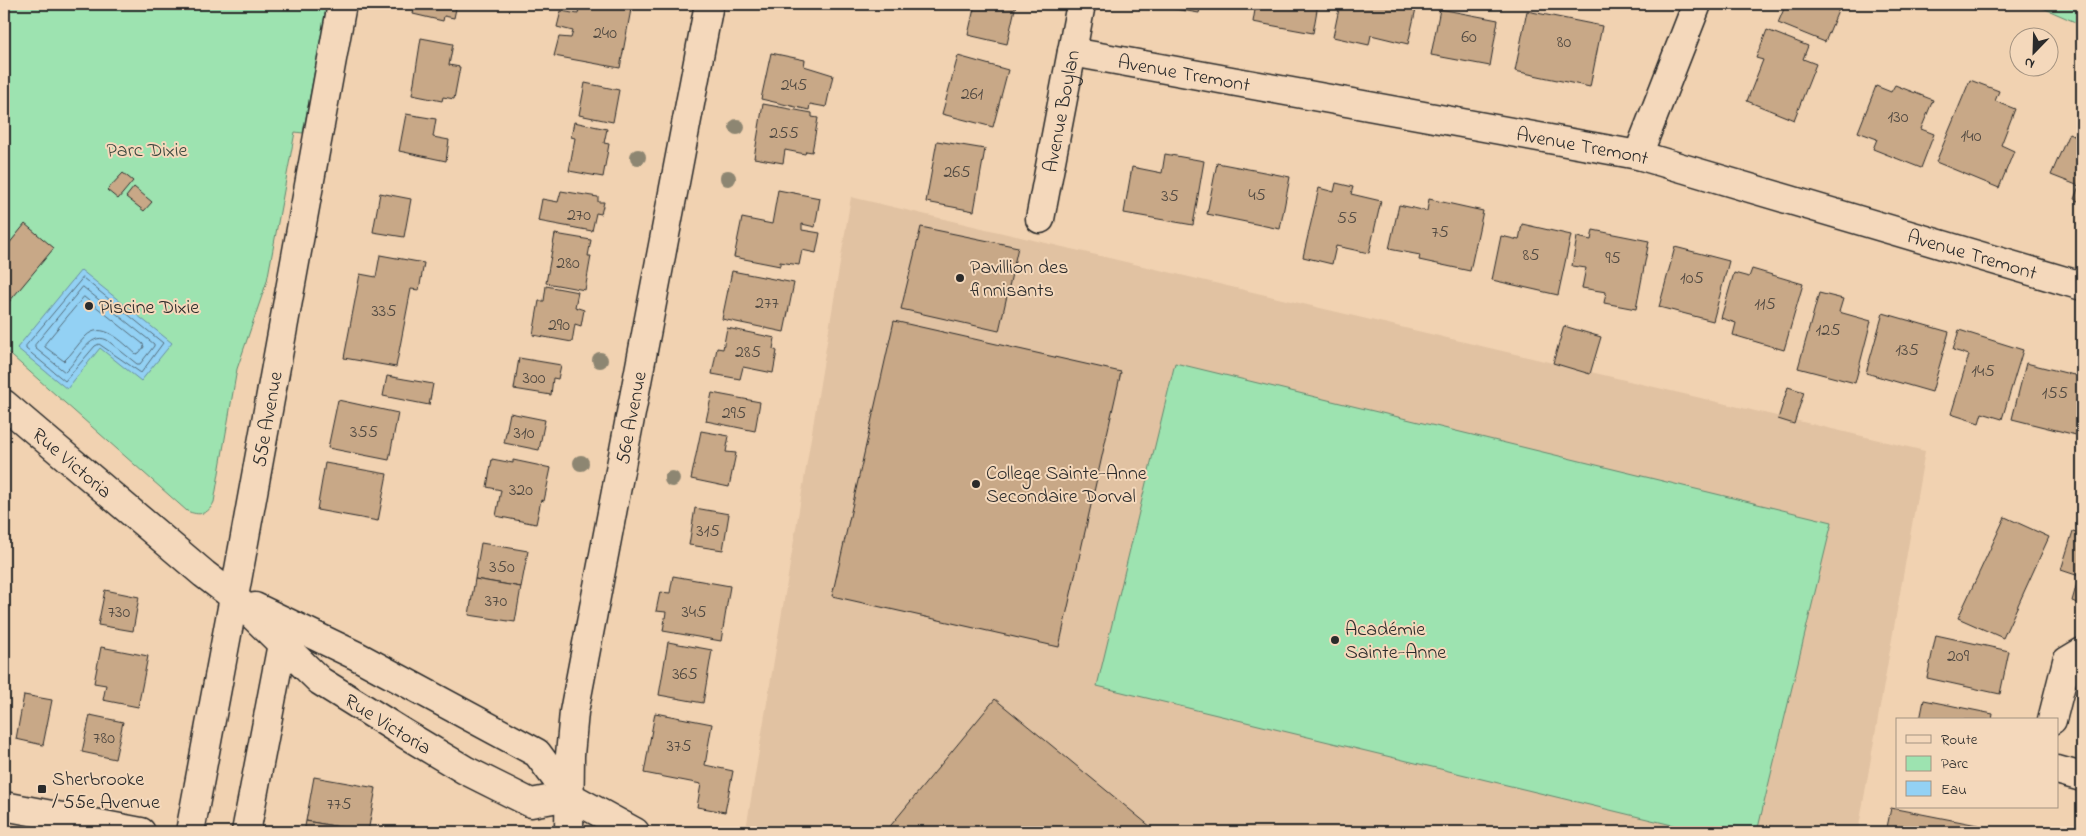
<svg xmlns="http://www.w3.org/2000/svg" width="2086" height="836" font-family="'Indie Flower',sans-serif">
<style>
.built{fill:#e1c2a2}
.green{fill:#9de3b0;stroke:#64876e}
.water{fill:#93d1f4;stroke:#698fa4}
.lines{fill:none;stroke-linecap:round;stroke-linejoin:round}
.shore{stroke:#556d7b;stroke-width:1}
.building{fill:#c8a887;stroke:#2b2b2b}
.minor-casing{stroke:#2b2b2b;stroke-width:31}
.tertiary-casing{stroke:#2b2b2b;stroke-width:31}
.secondary-casing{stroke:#2b2b2b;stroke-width:31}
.minor{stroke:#f4d8bb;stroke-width:28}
.tertiary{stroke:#f4d8bb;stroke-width:28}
.secondary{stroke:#f4d8bb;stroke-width:28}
.tree{fill:#8d8672}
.poi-dot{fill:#2b2b2b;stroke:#f4d8bb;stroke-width:2}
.labels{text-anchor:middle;stroke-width:4;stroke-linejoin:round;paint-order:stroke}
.number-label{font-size:18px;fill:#524a42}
.street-label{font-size:20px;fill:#2b2b2b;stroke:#f4d8bb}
.park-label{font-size:20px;fill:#3c473f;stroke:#f4d8bb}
.poi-label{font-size:20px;fill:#2b2b2b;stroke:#f4d8bb;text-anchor:start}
</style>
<rect width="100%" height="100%" fill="#f1d2b1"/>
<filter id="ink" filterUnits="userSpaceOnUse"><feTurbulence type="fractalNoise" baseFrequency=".02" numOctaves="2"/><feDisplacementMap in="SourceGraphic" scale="10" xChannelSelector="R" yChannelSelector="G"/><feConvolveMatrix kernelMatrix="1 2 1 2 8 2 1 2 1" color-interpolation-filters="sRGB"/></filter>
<g filter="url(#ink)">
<polygon class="built" points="851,197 1925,451 1858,832 750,832 746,829"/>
<g class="green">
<path d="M 4,4 L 327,4 L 303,133 L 295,132 L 267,281 L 237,369 L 214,502 C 208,515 199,516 187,511 L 4,349 Z"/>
<polygon points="2034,4 2082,4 2082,25"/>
<polygon points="1175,363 1832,522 1757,832 1701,832 1097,686"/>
</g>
<polygon class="water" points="81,270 172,343 141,381 100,348 67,389 17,348"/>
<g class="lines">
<g class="shore">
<polygon points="83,278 163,343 141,373 99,344 95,346 65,381 26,349 26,346"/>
<path d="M 83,287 L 154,344 L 154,346 L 140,364 L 137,364 L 107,340 C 89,331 77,362 65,372 L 35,348 L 35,345 Z"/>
<path d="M 84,297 L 143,344 L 144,347 L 139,353 L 136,354 C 123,343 102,319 85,337 C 78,344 72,354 64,361 L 45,347 L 45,344 Z"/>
</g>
</g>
<g class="building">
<polygon points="415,4 457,4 454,18 444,16 443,21 413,14"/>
<polygon points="580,4 632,4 620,68 554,56 559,37 571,38 573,31 557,27 561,11 578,14"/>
<polygon points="975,4 1016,4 1007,44 968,35"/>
<polygon points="1163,4 1225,4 1224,9 1201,5 1199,13 1163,7"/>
<polygon points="1256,4 1318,4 1313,33 1253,22"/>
<polygon points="1340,4 1355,5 1356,4 1417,4 1408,44 1371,35 1369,45 1333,37"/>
<polygon points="1786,4 1841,4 1825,42 1778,23"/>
<polygon points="1440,9 1498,20 1490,66 1431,55"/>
<polygon points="1527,11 1602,26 1590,87 1515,71"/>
<polygon points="1767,30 1808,46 1803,59 1816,64 1794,120 1747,101 1763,60 1756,58"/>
<polygon points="421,38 453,44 449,65 460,67 454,99 443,97 442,101 412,95"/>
<polygon points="771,53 805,60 804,66 833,75 826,107 810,104 809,110 761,99"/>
<polygon points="958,56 1008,70 993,127 942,114"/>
<polygon points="1970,80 1999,91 1995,101 2015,109 2001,145 2014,151 1999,188 1936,162"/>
<polygon points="585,83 619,90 613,122 579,115"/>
<polygon points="1895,85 1933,100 1921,129 1934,134 1921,168 1873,149 1877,139 1858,132 1876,86 1891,92"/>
<polygon points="763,104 812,113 812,117 818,118 812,152 806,151 805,154 785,150 783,163 754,158"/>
<polygon points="406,114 436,119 433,137 449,140 446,161 399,151"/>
<polygon points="574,122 607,129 604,143 609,144 603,177 569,171 575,138 571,137"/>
<polygon points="2069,133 2082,139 2082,203 2074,199 2079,186 2051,175"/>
<polygon points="937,141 985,149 974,211 926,202"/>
<polygon points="1165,154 1204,161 1193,225 1124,213 1132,167 1162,173"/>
<polygon points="1217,163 1290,177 1280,229 1207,214"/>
<polygon points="123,173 133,181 118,199 107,190"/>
<polygon points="1336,183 1353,187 1351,194 1381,201 1369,253 1336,246 1332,264 1303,257 1319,188 1334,192"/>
<polygon points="134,187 152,202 144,211 126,197"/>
<polygon points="778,190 820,198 815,227 802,224 802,230 820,233 816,253 802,250 799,265 780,262 780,266 734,257 742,218 772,224"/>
<polygon points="561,191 598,197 598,202 604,202 601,214 596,213 592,231 538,221 542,199 558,202"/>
<polygon points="380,193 411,199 404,237 373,232"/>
<polygon points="1429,199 1483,211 1470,271 1419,260 1420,255 1389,249 1399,205 1427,211"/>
<polygon points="25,224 54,248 4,308 4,250"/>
<polygon points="1522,224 1571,235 1558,295 1492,280 1501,236 1519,240"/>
<polygon points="921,227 1018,247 999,331 901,309"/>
<polygon points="1593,230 1649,241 1636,309 1604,303 1606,292 1582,288 1586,268 1572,266 1577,237 1591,240"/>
<polygon points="555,234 591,240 588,256 591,256 585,290 546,283"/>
<polygon points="1675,247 1729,261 1713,321 1659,307"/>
<polygon points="380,255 424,263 419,290 411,289 396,367 344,358 360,274 376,277"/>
<polygon points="1752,269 1803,284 1784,350 1733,335 1736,323 1721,318 1734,273 1749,277"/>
<polygon points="732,271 794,283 784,332 722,319"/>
<polygon points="546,286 578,292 575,307 584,310 581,326 575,324 572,342 533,335 539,301 544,301"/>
<polygon points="1819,293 1843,299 1839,312 1871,321 1855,383 1798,368"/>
<polygon points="1883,313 1949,332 1932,392 1866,373"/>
<polygon points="894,321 1121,372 1059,647 832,596"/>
<polygon points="1564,326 1601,337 1590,374 1553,363"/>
<polygon points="727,328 775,338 773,349 777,351 773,373 743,367 740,379 712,374 717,348 723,349"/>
<polygon points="1959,330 2023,350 2002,419 1982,413 1979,423 1951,414 1969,355 1953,350"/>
<polygon points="519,358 561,365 558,379 553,378 551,395 514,389"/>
<polygon points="2026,363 2082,377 2082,425 2080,436 2012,419"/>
<polygon points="387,376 433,384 429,405 383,396"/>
<polygon points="1788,387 1804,392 1794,424 1778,419"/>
<polygon points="712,393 760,402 755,431 706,421"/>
<polygon points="338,400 398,413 389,460 328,448"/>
<polygon points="510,413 545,420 539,450 504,443"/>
<polygon points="701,431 729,436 726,452 736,453 729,487 691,479"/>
<polygon points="492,459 513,463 513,460 551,468 544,501 541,500 536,524 496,516 501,490 487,487"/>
<polygon points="325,463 387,474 378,521 317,510"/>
<polygon points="695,508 729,514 723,550 689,545"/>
<polygon points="2005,517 2049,537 2003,638 1958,618"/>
<polygon points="2073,531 2082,534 2082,605 2072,601 2079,576 2061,570"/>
<polygon points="481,543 528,551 521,587 475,579"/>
<polygon points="673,576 730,586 721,641 663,631 666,612 656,611 660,592 670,593"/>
<polygon points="475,579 521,587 515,622 469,615"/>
<polygon points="105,590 139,597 133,631 98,625"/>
<polygon points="1936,635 2009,651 2000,694 1927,678"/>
<polygon points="668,642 712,650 703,703 659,695"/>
<polygon points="101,647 148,656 138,707 103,700 106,685 94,683"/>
<polygon points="24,695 52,700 43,745 16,739"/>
<polygon points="995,699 1157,832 890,832 887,830"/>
<polygon points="1924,700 1993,714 1992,720 1920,720"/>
<polygon points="655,713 712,724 705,765 733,771 725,812 697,807 701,784 644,773"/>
<polygon points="90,715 123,722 115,759 82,752"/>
<polygon points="314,777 376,788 368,832 306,821"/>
<polygon points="1891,808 2013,832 1886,832"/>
<polygon points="306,821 368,832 304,832"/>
</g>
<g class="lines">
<defs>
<g id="minor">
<path id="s1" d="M 1072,52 L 1638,155 L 2082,286"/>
<polyline points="1638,155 1697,4"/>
<path id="s2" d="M 1040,219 L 1081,4"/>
<path id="s3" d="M 234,597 L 342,4"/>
<polyline points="2052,720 2067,661 2082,652"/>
<polyline points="2057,770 2082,777"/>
<polyline points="4,806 141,832"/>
<path id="s4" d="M 569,832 L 570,755 L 574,712 L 709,4"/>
</g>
<g id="tertiary">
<polyline points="190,832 234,597"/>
<polyline points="246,832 286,623"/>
</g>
<g id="secondary">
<path id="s5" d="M 4,404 L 204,574 L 234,597 L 320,681 L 400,731 L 465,770 L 531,803 L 569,796"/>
<polyline points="255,607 357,656 537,753 569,796 635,832"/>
</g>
</defs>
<use href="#minor" class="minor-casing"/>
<use href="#tertiary" class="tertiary-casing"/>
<use href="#secondary" class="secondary-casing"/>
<use href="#minor" class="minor"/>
<use href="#tertiary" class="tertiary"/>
<use href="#secondary" class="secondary"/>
</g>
<g class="tree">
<circle cx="737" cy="127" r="8"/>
<circle cx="638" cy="157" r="8"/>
<circle cx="728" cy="178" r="8"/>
<circle cx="600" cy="360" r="8"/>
<circle cx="581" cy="463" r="8"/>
<circle cx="672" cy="479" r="8"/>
</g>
</g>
<g class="poi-dot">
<circle cx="960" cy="278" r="5"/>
<circle cx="89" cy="306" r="5"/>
<circle cx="976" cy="484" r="5"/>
<circle cx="1335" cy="640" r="5"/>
<rect x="37" y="784" width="10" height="10" rx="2.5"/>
</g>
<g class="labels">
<g class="number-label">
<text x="605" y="38">240</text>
<text x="1469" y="42">60</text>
<text x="1564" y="47">80</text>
<text x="794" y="90">245</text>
<text x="972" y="99">261</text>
<text x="1898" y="122">130</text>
<text x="784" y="138">255</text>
<text x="1971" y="141">140</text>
<text x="957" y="177">265</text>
<text x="1257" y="200">45</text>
<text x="1170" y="201">35</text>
<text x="579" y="220">270</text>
<text x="1347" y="223">55</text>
<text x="1440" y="237">75</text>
<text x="1531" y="260">85</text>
<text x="1613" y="263">95</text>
<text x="568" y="268">280</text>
<text x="1692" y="283">105</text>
<text x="767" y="308">277</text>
<text x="1765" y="309">115</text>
<text x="384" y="316">335</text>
<text x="559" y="330">290</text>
<text x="1828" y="335">125</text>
<text x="1907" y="355">135</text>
<text x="748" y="357">285</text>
<text x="1983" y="376">145</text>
<text x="534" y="383">300</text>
<text x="2055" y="398">155</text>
<text x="734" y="418">295</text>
<text x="364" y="437">355</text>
<text x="524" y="438">310</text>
<text x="521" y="495">320</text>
<text x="708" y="536">315</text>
<text x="502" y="572">350</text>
<text x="496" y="606">370</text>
<text x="119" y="617">730</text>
<text x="694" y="617">345</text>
<text x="1958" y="661">209</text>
<text x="685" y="679">365</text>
<text x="104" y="743">780</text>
<text x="679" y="751">375</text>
<text x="339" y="809">775</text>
</g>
<g class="street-label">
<text dy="7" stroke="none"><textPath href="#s1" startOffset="114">Avenue Tremont</textPath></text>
<text dy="7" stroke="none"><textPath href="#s2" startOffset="110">Avenue Boylan</textPath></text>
<text dy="7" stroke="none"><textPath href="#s1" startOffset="519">Avenue Tremont</textPath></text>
<text dy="7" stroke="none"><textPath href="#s1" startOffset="924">Avenue Tremont</textPath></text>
<text dy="7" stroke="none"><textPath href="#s4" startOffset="420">56e Avenue</textPath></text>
<text dy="7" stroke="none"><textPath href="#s3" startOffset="181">55e Avenue</textPath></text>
<text dy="7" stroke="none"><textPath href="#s5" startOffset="90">Rue Victoria</textPath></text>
<text dy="7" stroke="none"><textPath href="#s5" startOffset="501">Rue Victoria</textPath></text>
</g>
<g class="park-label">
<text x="147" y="156">Parc Dixie</text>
</g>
<g class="poi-label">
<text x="970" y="273">Pavillion des<tspan x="970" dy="23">finnisants</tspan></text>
<text x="99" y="313">Piscine Dixie</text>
<text x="986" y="479">College Sainte-Anne<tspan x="986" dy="23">Secondaire Dorval</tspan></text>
<text x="1345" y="635">Académie<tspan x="1345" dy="23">Sainte-Anne</tspan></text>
<text x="52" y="785">Sherbrooke<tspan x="52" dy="23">/ 55e Avenue</tspan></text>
</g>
</g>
<rect width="2086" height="836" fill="none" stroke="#f4d8bb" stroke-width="20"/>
<rect x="10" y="10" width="2066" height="816" fill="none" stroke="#2b2b2b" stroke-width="2" filter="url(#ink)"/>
<rect x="1896" y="718" width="162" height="90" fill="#f4d8bb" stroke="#a49381"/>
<rect x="1906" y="735" width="25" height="8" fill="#f4d8bb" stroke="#a49381"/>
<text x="1941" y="744" font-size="15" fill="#2b2b2b">Route</text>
<rect x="1906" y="756" width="25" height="15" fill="#9de3b0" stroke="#a49381"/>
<text x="1941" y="768" font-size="15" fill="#2b2b2b">Parc</text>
<rect x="1906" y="781" width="25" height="15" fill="#93d1f4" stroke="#a49381"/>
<text x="1941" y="794" font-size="15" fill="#2b2b2b">Eau</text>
<g transform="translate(2034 52) rotate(203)"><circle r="24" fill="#f4d8bb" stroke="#a49381"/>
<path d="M0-4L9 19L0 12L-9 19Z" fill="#2b2b2b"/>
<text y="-8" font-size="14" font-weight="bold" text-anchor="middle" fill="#2b2b2b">N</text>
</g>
</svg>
